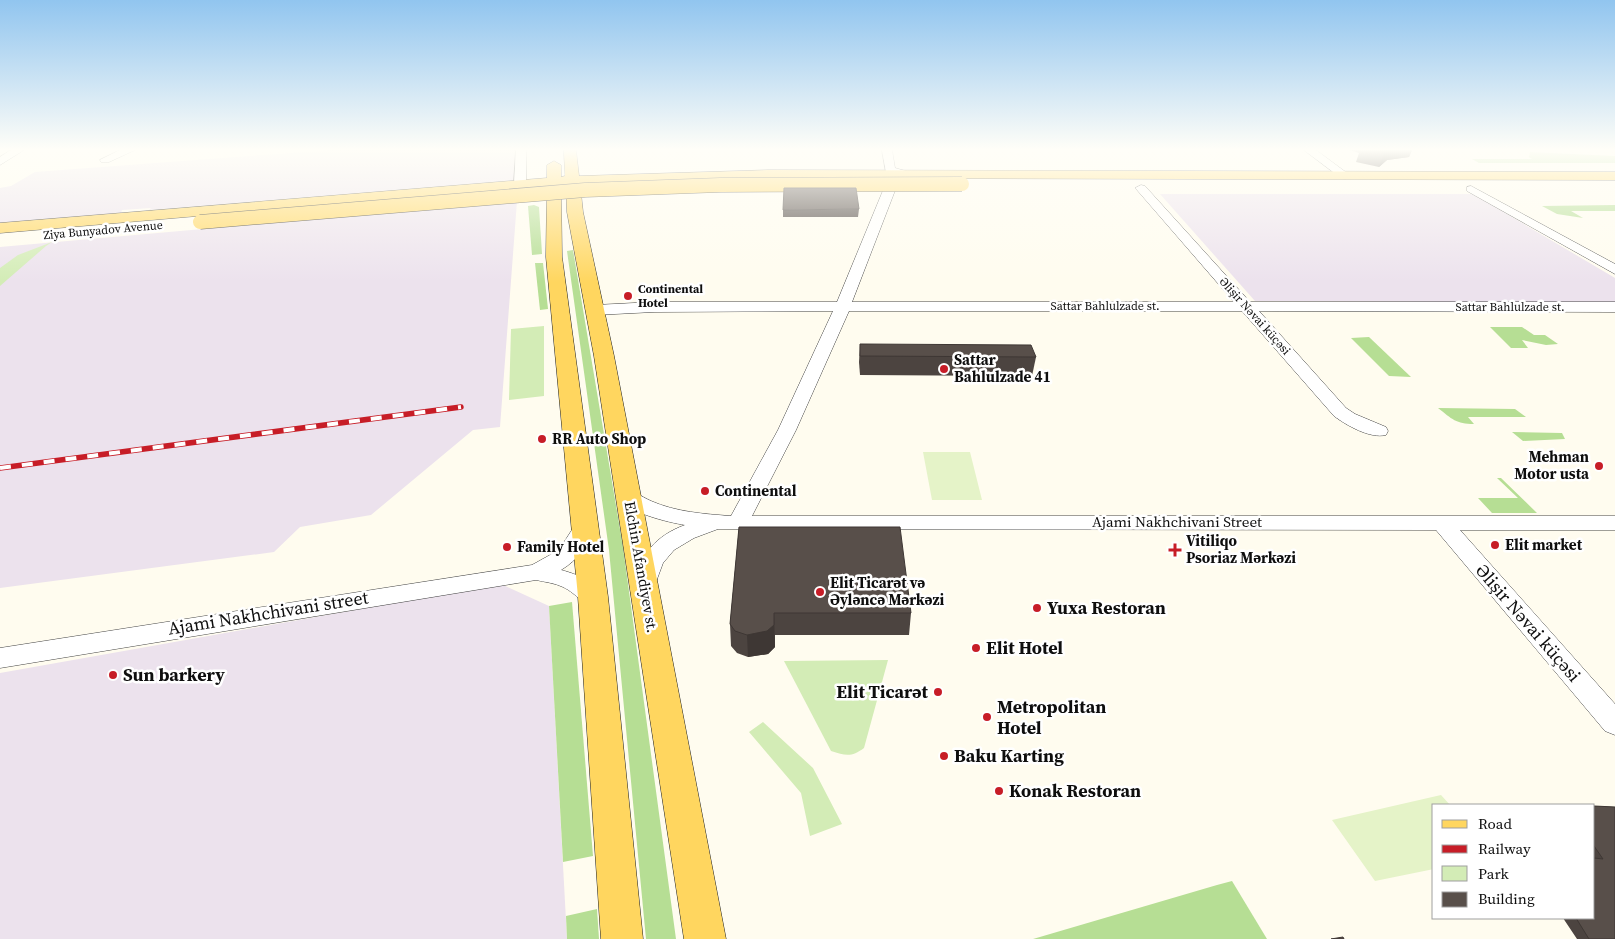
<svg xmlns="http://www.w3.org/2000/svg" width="1615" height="939" font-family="'Source Serif 4',serif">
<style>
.industrial{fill:#ece2ed}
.green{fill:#d3ecb6}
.forest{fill:#b6de94}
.pitch{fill:#e5f3c8}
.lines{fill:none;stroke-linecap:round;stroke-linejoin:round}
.minor-casing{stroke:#414141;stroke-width:1}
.major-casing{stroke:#1f1f1f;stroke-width:1}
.minor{fill:#fff;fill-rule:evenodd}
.major{fill:#ffd65f;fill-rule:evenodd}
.rail-casing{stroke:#c71d27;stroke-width:5.5}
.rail{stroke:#fff;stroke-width:4;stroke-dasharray:11;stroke-linecap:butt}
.major-bridge-casing{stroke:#1f1f1f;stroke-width:15;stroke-linecap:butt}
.major-bridge{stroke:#ffd65f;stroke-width:14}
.wall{fill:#4c4440}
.shaded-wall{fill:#3e3734}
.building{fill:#584f4a;stroke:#3e3734}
.poi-dot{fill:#c71d27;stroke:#fff;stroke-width:2}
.labels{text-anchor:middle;stroke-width:5;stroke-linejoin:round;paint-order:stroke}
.far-street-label{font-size:12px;fill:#0e0e0e;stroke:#fff}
.far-poi-label{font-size:12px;font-weight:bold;fill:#0e0e0e;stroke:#fff;text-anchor:start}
.poi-label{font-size:15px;font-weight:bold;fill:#0e0e0e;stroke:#fff;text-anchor:start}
.street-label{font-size:15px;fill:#0e0e0e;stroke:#fff}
.near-poi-label{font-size:18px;font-weight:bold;fill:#0e0e0e;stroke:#fff;text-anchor:start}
.near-street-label{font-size:18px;fill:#0e0e0e;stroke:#fff}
</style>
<rect width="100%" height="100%" fill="#fffcef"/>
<g class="industrial">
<polygon points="331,150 517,150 517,180 149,210 151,208 122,210 121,213 33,220 29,223 0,225 0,188 11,186 35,172"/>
<polygon points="1160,194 1473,194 1615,278 1615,303 1255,301"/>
<polygon points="517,201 500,427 473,430 371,515 300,527 274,552 0,588 0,247"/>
<polygon points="501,584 549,606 567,939 0,939 0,673"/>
</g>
<g class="green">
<polygon points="52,242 46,246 0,286 0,268 18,255"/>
<polygon points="544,326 544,396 509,400 511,329"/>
<path d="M 888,660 L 864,748 C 852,757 846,756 831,751 L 784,661 Z"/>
<polygon points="763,722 813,768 842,824 810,836 801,793 749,732"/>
</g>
<g class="forest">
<polygon points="1530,152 1615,156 1615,163 1479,163 1472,159 1532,159 1529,157"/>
<polygon points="534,205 539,207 542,254 532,255 528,206"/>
<polygon points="1615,205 1615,211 1571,211 1583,218 1557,214 1542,206"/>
<polygon points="573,250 623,547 676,939 646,939 609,550 567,251"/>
<polygon points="535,263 543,263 548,309 540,310"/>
<polygon points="1490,327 1522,327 1534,335 1545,335 1558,344 1546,345 1522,340 1528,348 1511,348"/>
<polygon points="1369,337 1411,377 1389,376 1351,338"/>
<path d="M 1438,408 L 1515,409 L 1526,417 L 1468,417 L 1474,424 C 1456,424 1452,419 1438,408 Z"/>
<polygon points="1512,432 1562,433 1565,439 1523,441"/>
<polygon points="1497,478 1501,478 1537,513 1492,513 1478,498 1518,498"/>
<polygon points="572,602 593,856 563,862 549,606"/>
<polygon points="1232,881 1267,939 1033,939 1217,885"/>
<polygon points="597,909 599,939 567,939 566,916"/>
</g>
<g class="pitch">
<polygon points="923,452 970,452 982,500 932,500"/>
<polygon points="1441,795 1450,805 1434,805 1434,869 1375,881 1332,820"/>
</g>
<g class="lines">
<defs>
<g id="minor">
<polygon points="11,150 24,150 0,165 0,157"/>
<polygon points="120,150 135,150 109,162 101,162 100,160"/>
<polygon points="516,150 526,150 526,184 520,187 514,184"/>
<polygon points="882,150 892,150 895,168 909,172 909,176 886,172"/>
<polygon points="1304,150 1316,150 1351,176 1345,179 1341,178"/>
<path d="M 890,185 L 896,188 L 852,302 L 1234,302 L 1137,190 L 1135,188 L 1141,185 L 1145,186 L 1250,302 L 1615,302 L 1615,312 L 1259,311 L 1346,408 L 1355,414 L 1386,427 L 1388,431 L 1386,435 C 1370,439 1346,425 1334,416 L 1242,311 L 849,311 L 796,430 L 752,516 L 1615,516 L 1615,530 L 1460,530 L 1615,704 L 1615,735 L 1605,731 L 1436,530 L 718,529 L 694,538 L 674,550 L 663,563 L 653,590 L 645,592 L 637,590 L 633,584 C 639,555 657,535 685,525 C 667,522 629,513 619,498 L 622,493 C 634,490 640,496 651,501 C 676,512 704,514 731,516 L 778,430 L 833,311 L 654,312 L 595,315 L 587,310 L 595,305 L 654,302 L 837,302 L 884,188 Z"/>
<polygon points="1471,186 1615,264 1615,274 1467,191 1467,187"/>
<path d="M 585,520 L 593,522 L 596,527 C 588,545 578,560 561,570 C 577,574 596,582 605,597 L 601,603 C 583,608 578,594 563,587 C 555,583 545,582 536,580 L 0,668 L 0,648 L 532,565 L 559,550 L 577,522 Z"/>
</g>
<polygon id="major" points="564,150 576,150 579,176 768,170 1615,172 1615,180 768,178 580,184 583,212 614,356 726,939 684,939 594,356 567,212 566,185 561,185 562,257 608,597 643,939 601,939 578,597 546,257 547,186 0,233 0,223 547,178 547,165 554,161 561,165 561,177 565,176"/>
</defs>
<use href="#minor" class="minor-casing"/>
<use href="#major" class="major-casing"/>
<use href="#minor" class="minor"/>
<use href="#major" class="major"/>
<defs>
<polyline id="rail" points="0,468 461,407"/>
</defs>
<use href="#rail" class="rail-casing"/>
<use href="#rail" class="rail"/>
<defs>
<polyline id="major-bridge" points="200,222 585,190 720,185 962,184"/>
</defs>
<use href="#major-bridge" class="major-bridge-casing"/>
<use href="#major-bridge" class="major-bridge"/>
</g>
<g class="wall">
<polygon points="1350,150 1412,150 1409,157 1387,160 1379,167 1356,162 1359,153"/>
<polygon points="859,209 858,217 783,217 783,210"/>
<polygon points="860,344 1036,357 1032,376 860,375 859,362"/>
<polygon points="739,527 911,613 909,635 775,635 775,647 768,654 748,657 737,653 731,646 730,624"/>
<polygon points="1594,806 1615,807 1615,939 1577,939 1563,918 1594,918"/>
</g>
<g class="shaded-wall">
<polygon points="1385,150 1412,150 1409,157 1387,160 1379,167"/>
<polygon points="774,613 775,647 768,654 748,657 747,635"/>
</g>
<g class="building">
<polygon points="784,188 856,188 859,209 783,210"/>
<polygon points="860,344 1031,345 1036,357 860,356"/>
<polygon points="739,527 900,527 911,613 774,613 774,625 767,631 747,635 735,631 730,624"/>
<polygon points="1594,806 1615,807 1615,939 1589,939 1576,918 1594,918 1594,858 1603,859 1594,846"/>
<polygon points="1343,937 1344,939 1331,939"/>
</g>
<linearGradient id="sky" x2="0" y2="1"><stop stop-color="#91c5ef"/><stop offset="0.53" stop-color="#fffef8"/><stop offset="1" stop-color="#fffef8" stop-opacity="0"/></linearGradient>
<rect width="1615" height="282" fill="url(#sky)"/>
<g class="poi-dot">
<circle cx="628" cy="296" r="5"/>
<circle cx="944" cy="369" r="5"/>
<circle cx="542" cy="439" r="5"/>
<circle cx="1599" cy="466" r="5"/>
<circle cx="705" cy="491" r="5"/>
<circle cx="1495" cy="545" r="5"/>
<circle cx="507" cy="547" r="5"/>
<path d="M1172.5 542.5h5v5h5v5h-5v5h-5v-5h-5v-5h5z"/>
<circle cx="820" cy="592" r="5"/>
<circle cx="1037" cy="608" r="5"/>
<circle cx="976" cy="648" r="5"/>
<circle cx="113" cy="675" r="5"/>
<circle cx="938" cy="692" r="5"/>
<circle cx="987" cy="717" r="5"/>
<circle cx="944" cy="756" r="5"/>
<circle cx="999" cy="791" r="5"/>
</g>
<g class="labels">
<g class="far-street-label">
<text transform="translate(103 230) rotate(-5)" y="4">Ziya Bunyadov Avenue</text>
<text x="1105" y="310">Sattar Bahlulzade st.</text>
<text x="1510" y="311">Sattar Bahlulzade st.</text>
<text transform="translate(1255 316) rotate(48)" y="4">Əlişir Nəvai küçəsi</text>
</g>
<g class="far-poi-label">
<text x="638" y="293">Continental<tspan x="638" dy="14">Hotel</tspan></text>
</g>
<g class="poi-label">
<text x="954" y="365">Sattar<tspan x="954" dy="17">Bahlulzade 41</tspan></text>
<text x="552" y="444">RR Auto Shop</text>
<text x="1589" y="462" text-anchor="end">Mehman<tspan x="1589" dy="17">Motor usta</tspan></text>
<text x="715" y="496">Continental</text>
<text x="1186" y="546">Vitiliqo<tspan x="1186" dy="17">Psoriaz Mərkəzi</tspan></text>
<text x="1505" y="550">Elit market</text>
<text x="517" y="552">Family Hotel</text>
<text x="830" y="588">Elit Ticarət və<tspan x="830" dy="17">Əyləncə Mərkəzi</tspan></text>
</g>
<g class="street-label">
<text x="1177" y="527">Ajami Nakhchivani Street</text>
<text transform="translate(641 567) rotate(80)" y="5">Elchin Afandiyev st.</text>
</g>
<g class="near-poi-label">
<text x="1047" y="614">Yuxa Restoran</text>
<text x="986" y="654">Elit Hotel</text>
<text x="123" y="681">Sun barkery</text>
<text x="928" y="698" text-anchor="end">Elit Ticarət</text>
<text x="997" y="713">Metropolitan<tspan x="997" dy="21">Hotel</tspan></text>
<text x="954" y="762">Baku Karting</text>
<text x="1009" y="797">Konak Restoran</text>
</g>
<g class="near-street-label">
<text transform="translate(268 613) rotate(-9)" y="6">Ajami Nakhchivani street</text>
<text transform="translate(1528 623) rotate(49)" y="6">Əlişir Nəvai küçəsi</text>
</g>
</g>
<rect x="1432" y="804" width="162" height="115" fill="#ffffff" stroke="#9f9f9f"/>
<rect x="1442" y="820" width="25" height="8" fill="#ffd65f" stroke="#9f9f9f"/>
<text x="1478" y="829" font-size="15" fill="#0e0e0e">Road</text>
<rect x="1442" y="845" width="25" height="8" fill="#c71d27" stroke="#9f9f9f"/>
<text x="1478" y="854" font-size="15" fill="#0e0e0e">Railway</text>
<rect x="1442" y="866" width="25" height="15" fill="#d3ecb6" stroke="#9f9f9f"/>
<text x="1478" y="879" font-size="15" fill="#0e0e0e">Park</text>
<rect x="1442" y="892" width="25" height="15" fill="#584f4a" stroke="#9f9f9f"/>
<text x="1478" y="904" font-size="15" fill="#0e0e0e">Building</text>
</svg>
